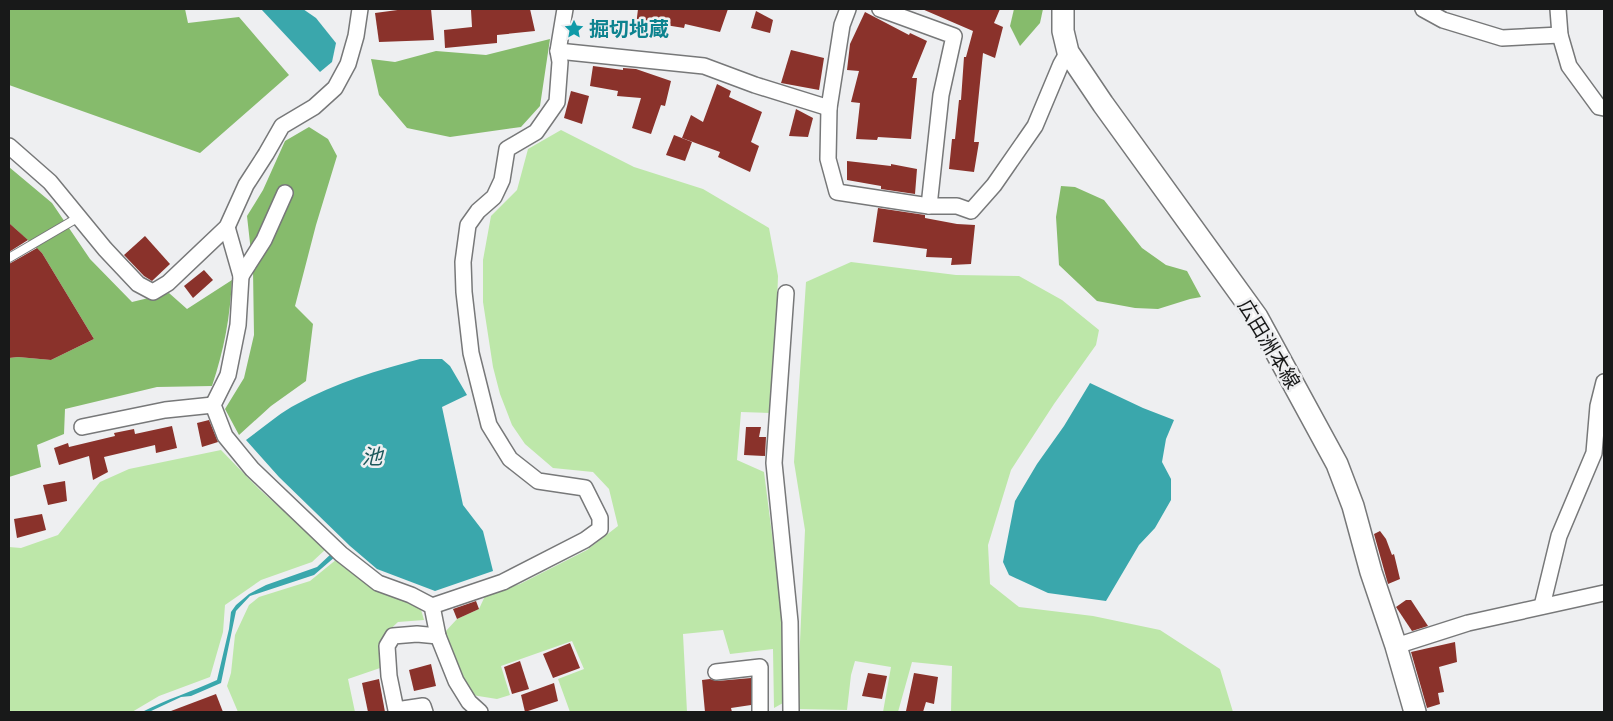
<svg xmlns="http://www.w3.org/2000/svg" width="1613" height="721" font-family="Jost,'Noto Sans JP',sans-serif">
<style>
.green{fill:#bde7a9}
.forest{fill:#86bb6c}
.water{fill:#3aa7ac}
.building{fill:#8a322b}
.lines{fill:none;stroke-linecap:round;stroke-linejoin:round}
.service-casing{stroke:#777879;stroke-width:10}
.minor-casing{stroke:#777879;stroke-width:18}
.secondary-casing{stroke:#777879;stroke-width:24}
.service{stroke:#fff;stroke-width:8}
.minor{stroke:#fff;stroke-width:15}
.secondary{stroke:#fff;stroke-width:21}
.labels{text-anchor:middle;stroke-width:5;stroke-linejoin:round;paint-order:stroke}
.culture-label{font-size:20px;font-weight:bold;fill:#0d838f;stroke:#eeeff1;text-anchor:start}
.street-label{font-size:20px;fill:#181919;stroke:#eeeff1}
.water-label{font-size:21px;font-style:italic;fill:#1c585b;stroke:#eeeff1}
</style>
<rect width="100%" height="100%" fill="#eeeff1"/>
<g class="green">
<polygon points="561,130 634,167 703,189 769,228 778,276 773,413 741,412 737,460 764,472 784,628 783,703 774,708 773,649 730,654 723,630 683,634 687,712 570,712 558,679 584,669 572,641 501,666 510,695 497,699 472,695 453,657 445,632 457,619 479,609 485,596 520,584 587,550 618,526 609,489 593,472 553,468 525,444 512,425 500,394 493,367 483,302 483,260 491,216 517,190 528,149"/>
<polygon points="851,262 956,275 1019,276 1062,300 1099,330 1096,345 1054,404 1011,470 988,545 990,584 1019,607 1093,616 1160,630 1220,669 1233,712 951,712 952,666 912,662 898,712 883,712 891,667 855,661 851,675 847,710 797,709 805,530 794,462 806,282"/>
<polygon points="221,450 259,489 326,549 312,562 261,580 225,605 223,632 210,677 159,696 132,712 9,712 9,547 21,548 58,535 100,482 129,469"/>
<polygon points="337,559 340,559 371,588 406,596 420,606 424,620 398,622 383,636 383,667 348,679 355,712 238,712 227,686 231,673 235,635 249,605 259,597 310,581"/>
</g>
<g class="forest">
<polygon points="9,9 185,9 188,23 239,17 289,75 200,153 9,85"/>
<polygon points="1014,9 1043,9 1040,23 1020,46 1010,26"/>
<polygon points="550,39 540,106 521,127 450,137 407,128 379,95 371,59 395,62 436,51 486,55"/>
<polygon points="309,127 328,139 337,156 316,225 295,306 313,324 306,381 271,406 239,435 225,409 244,378 254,335 253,270 247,216 263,190 285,141"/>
<path d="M 9,167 L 52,203 L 90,259 L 132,302 L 169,293 L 187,309 L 232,280 C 230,318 224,350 212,386 L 157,387 L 65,409 L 64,434 L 37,445 L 41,467 L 9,477 L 9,358 L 18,357 L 51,360 L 94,339 L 42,253 L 9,223 Z"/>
<polygon points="1061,186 1075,187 1104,200 1142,248 1166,265 1187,271 1201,297 1190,299 1158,309 1135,308 1097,301 1059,265 1056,217"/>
</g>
<g class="water">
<polygon points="261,9 303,9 316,18 336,43 332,62 320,72"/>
<path d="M 420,359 L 442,359 L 450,366 L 467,395 L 442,407 L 463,505 L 483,531 L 493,571 L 435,591 L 377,569 L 350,546 L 279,477 L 246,440 C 263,428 279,413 297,404 C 335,383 378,370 420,359 Z"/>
<polygon points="1090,383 1143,408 1174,420 1166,439 1162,462 1171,479 1171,500 1155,528 1139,545 1106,601 1048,593 1009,575 1003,562 1015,501 1037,464 1064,426"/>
<path d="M 332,553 L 336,556 L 314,575 L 250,596 L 236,611 L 221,683 L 191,696 L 181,697 L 149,712 L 142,712 C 167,699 191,692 217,680 L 229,629 L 231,612 L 236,605 L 249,594 L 266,585 L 317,567 Z"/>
</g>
<g class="building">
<polygon points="405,9 431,9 434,40 379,42 375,13"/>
<polygon points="491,9 530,9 535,31 497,35 497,43 445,48 444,30 472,27 471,10"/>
<polygon points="638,9 728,9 720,32 685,24 684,28 659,24 658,35 635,34"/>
<polygon points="922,9 1000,9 994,23 1003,27 995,58 983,53 974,142 979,142 974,172 949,169 952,139 955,139 959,100 961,100 964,57 966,57 973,31"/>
<polygon points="756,11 773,20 770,33 751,28"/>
<polygon points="865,12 909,35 910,33 927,41 912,78 917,78 911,139 878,137 877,140 856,139 860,103 851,102 859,71 847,70 850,44"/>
<polygon points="791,50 824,58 819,90 781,83"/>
<polygon points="593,66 623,70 623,68 636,69 671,81 665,106 661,105 651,134 632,128 641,98 617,96 618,91 590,86"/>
<polygon points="717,84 731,91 729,97 762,112 751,142 759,146 750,172 718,157 720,152 682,138 691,115 703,122"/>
<polygon points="571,91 589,96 582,124 564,118"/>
<polygon points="796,109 813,118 808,137 789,136"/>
<polygon points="674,135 692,142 685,161 666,155"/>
<polygon points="847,161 891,166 891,164 917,169 915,194 881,189 881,186 847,180"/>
<polygon points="878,208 925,215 925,218 957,224 975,225 971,264 951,265 952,258 926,257 927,249 873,242"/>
<polygon points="9,223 28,240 9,252"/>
<polygon points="145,236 170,264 152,281 144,276 124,255"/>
<polygon points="37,248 42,253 94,339 51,360 18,357 9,358 9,264"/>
<polygon points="204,270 213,280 193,298 184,286"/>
<polygon points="209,420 218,442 202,447 197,423"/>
<polygon points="172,426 177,448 156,453 155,445 104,457 108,472 93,480 89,456 59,465 54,448 68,443 69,447 115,436 114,433 134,429 135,434"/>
<polygon points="746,427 761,427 759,437 766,437 765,456 744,455"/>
<polygon points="65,481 67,501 48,505 43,485"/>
<polygon points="42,514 46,530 17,538 14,519"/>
<polygon points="1380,531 1386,539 1392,555 1394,554 1400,579 1388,584 1374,534"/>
<polygon points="1406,600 1411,600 1428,626 1412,631 1396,607"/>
<polygon points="476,601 479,609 457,619 453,609"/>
<polygon points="1455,642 1457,662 1439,667 1444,692 1438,693 1440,704 1427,708 1411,652"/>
<polygon points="570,643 580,668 553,678 543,654"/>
<polygon points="520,661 529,689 512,694 504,667"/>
<polygon points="431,664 436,686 414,691 409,670"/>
<polygon points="868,673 887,676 882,699 862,696"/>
<polygon points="914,673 938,677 934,704 926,702 923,712 906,711"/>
<polygon points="751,678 751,705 731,708 732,712 705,712 702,680 710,679 717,681"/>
<polygon points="379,679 385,712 368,712 362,683"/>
<polygon points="554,683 558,701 525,712 521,695"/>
<polygon points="216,694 223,712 171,712 171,711"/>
</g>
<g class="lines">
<defs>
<polyline id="service" points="9,258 79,217"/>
<g id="minor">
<polyline points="848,9 842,25 829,108 828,159 837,192 929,206"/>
<polyline points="880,9 954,36 941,95 929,206 957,206 971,211 994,185 1035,126 1061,64 1068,52"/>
<polyline points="1423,9 1443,20 1502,38 1560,35"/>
<polyline points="1558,9 1560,35 1569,66 1599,107 1604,108"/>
<polyline points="558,51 704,66 755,85 829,108"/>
<polyline points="9,146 50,182 105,249 138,284 153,292 168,283 227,227 246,185 266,154 282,126 314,107 335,88 348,64 356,36 360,9"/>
<polyline points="227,227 241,276 238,325 228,375 213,405 225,436 252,469 341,554 378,583 411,595 432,606 438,636 456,681 469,702 480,712"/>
<polyline points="241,276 264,240 285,193"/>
<polyline points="786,293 774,463 790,622 791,712"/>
<polyline points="82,427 165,410 213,405"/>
<polyline points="432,606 503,582 585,540 600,529 600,518 585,488 538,481 510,459 489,425 471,353 464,292 463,262 468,225 478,211 494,197 502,180 507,149 536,132 557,102 560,62 558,51 565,9"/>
<polyline points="1542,606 1559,536 1594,453 1598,406 1604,382"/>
<polyline points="1396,646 1468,623 1604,593"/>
<polyline points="716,672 760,667 760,712"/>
<polyline points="425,712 423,706 396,710 389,676 387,646 393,636 417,634 438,636"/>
</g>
<polyline id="secondary" points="1063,9 1063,31 1068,52 1103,104 1257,317 1337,464 1353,506 1371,572 1396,646 1415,712"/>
</defs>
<use href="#service" class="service-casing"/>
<use href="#minor" class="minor-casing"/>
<use href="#secondary" class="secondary-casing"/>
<use href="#service" class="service"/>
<use href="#minor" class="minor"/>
<use href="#secondary" class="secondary"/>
</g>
<defs>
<symbol id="sight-bare" viewBox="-9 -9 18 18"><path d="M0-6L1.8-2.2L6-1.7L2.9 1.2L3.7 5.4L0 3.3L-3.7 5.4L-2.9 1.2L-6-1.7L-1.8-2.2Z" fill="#0f9aa8" stroke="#eeeff1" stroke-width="2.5" paint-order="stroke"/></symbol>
</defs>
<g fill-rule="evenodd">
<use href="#sight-bare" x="560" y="15" width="28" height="28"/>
</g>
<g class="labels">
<g class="culture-label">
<text x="589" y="36">掘切地蔵</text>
</g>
<g class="street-label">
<text transform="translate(1269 344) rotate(59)" y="7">広田洲本線</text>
</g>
<g class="water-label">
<text x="372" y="464">池</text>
</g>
</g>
<rect width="1613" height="721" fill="none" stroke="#181919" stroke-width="20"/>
</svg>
